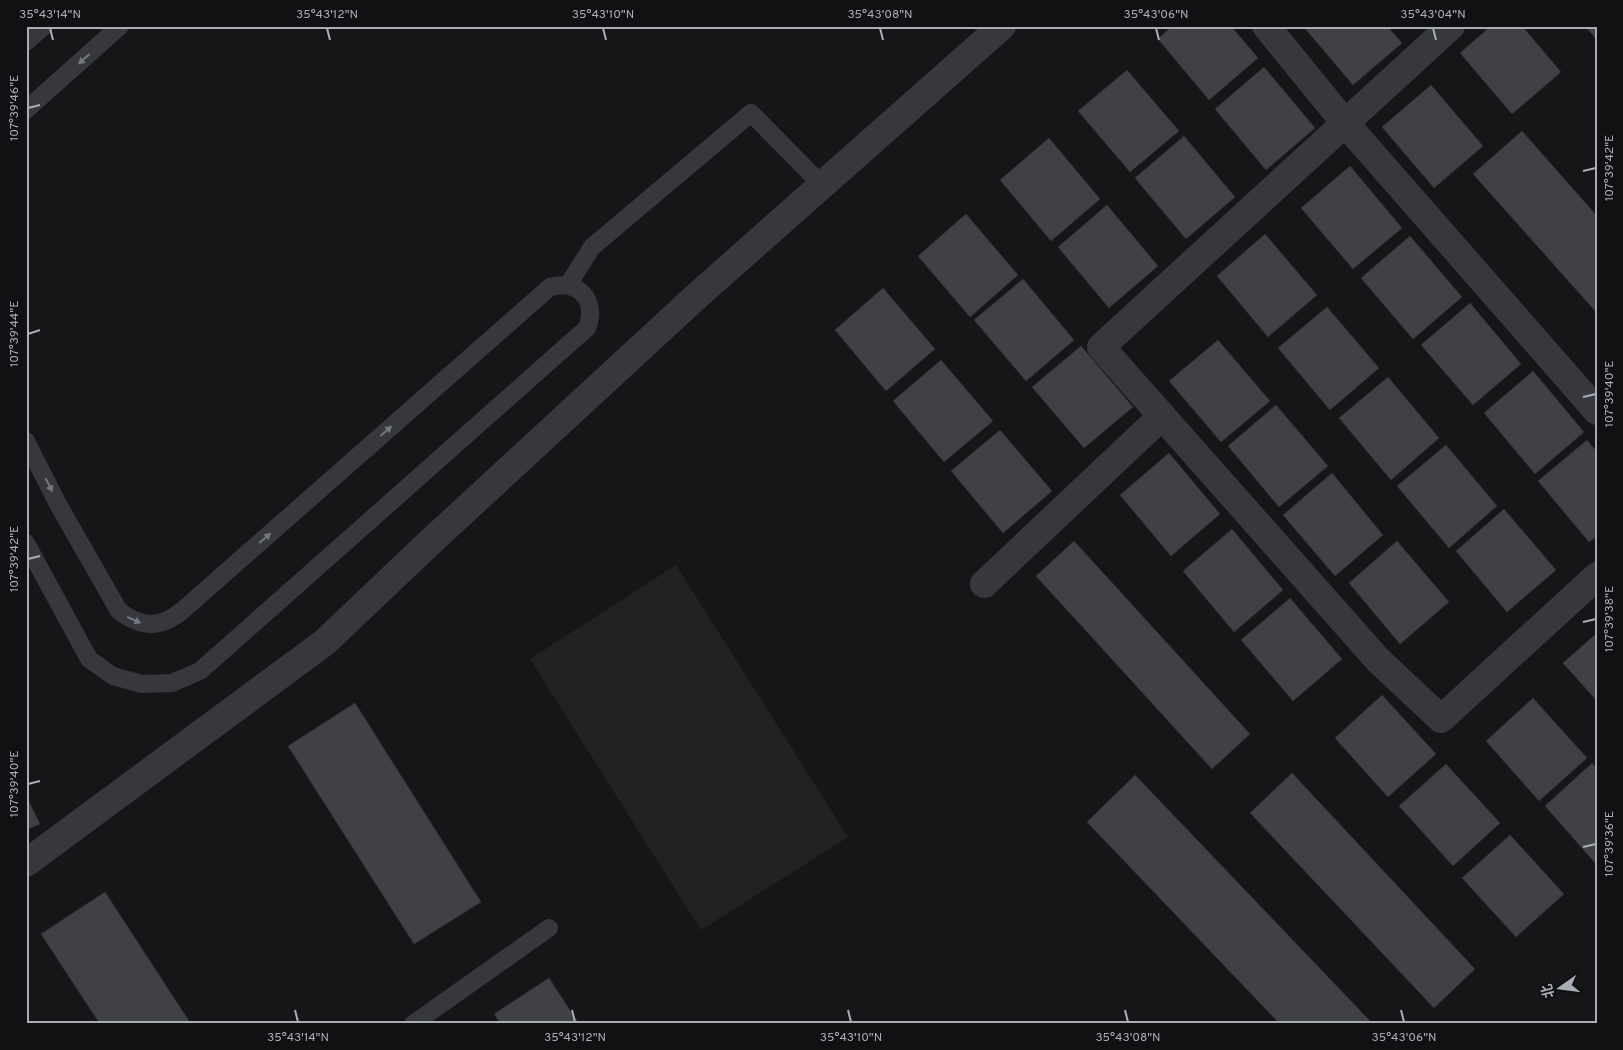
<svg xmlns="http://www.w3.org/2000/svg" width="1623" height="1050" font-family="Overpass,'Noto Sans SC',sans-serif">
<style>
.built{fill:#222225}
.building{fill:#404145;stroke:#303034}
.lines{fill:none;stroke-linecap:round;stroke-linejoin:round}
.service{stroke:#37383d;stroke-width:18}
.minor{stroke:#37383d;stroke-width:28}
.oneway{fill:#757881}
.ticks{fill:none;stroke:#a8adb8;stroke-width:2}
.neatline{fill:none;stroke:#a8adb8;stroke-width:2}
.ticks-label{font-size:12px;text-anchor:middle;fill:#a8adb8}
</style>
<rect width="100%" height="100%" fill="#161618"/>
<polygon class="built" points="676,565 848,837 701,930 530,659"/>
<g class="building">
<polygon points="1172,26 1231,26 1258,58 1209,100 1158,39"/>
<polygon points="1303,26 1387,26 1402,43 1353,85"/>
<polygon points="1491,26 1522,26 1561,72 1512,114 1460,53"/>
<polygon points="1585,26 1597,26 1597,40"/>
<polygon points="1264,67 1315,128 1266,170 1215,109"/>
<polygon points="1127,70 1179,131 1130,172 1078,111"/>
<polygon points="1431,85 1483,146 1434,188 1382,127"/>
<polygon points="1522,131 1597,216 1597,313 1473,174"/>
<polygon points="1184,136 1235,197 1186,239 1135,178"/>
<polygon points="1049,138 1100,199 1051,241 1000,180"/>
<polygon points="1350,166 1402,228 1353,269 1301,208"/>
<polygon points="1107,205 1158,266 1109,308 1058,247"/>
<polygon points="966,214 1018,275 970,317 918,256"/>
<polygon points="1265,234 1317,295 1268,337 1217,276"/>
<polygon points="1410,236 1462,297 1413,339 1361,278"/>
<polygon points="1023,279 1074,340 1026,381 974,320"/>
<polygon points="883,288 935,349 886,391 835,330"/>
<polygon points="1470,303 1521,364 1473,405 1421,345"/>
<polygon points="1327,307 1379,368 1330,410 1278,348"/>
<polygon points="1218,340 1270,401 1221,442 1169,381"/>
<polygon points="1081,346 1133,407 1084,448 1032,387"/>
<polygon points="941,360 993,421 944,462 893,401"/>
<polygon points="1533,371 1584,432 1535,474 1484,413"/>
<polygon points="1388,377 1439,438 1391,480 1339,418"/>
<polygon points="1276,405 1328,466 1279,507 1228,446"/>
<polygon points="1000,430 1052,491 1003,533 951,471"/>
<polygon points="1587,440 1597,452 1597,536 1589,542 1538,481"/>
<polygon points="1446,445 1497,506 1449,548 1397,486"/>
<polygon points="1169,453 1220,514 1171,556 1120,495"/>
<polygon points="1332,473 1383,535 1335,576 1283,515"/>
<polygon points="1504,509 1556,570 1507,612 1456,551"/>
<polygon points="1232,529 1283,590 1234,632 1183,571"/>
<polygon points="1074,541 1250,734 1212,769 1036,576"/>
<polygon points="1397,541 1449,602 1400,644 1349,583"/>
<polygon points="1290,598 1342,659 1293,701 1241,640"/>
<polygon points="1597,633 1597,701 1563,663"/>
<polygon points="1382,695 1436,754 1388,797 1335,738"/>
<polygon points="1533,698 1587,758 1539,801 1486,741"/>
<polygon points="355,703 481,902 414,944 288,746"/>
<polygon points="1592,763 1597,769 1597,865 1545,806"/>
<polygon points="1446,764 1500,823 1453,866 1399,806"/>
<polygon points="1292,773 1475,969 1434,1008 1250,813"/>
<polygon points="1135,775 1373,1024 1280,1024 1087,822"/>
<polygon points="26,796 40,824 26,830"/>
<polygon points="1510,835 1564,894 1516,937 1462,878"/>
<polygon points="105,892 191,1024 100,1024 41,934"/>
<polygon points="549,978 579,1024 501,1024 494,1014"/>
</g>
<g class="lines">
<g class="service">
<polyline points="26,42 44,26"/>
<polyline points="26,110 120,26"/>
<polyline points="568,285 592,247 751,113 822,185"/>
<path d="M 26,441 L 59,506 L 119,611 C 142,628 160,629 183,610 L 550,287 C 578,279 598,300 587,328 L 200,671 L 172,683 L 142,684 L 113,676 L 89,659 L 26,543"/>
<polyline points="413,1024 549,928"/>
</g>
<g class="minor">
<polyline points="1266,26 1345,123 1597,411"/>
<polyline points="1451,26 1101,347 1378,660 1441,719 1597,576"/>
<polyline points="984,584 1162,416"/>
<polyline points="26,863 325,642 427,545 699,294 1002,26"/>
</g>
</g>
<defs><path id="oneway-solid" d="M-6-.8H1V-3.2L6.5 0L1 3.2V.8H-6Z" transform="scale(1.25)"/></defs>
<g class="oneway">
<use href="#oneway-solid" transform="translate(84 59) rotate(138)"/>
<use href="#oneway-solid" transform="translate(386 431) rotate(-41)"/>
<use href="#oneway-solid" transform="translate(49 485) rotate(63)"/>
<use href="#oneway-solid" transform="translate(265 538) rotate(-41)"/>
<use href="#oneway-solid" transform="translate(134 620) rotate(24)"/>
</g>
<path class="ticks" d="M 50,28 L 53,40M 327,28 L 330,40M 603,28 L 606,40M 880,28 L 883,40M 1156,28 L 1159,40M 1433,28 L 1436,40M 28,108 L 40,105M 1583,171 L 1596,168M 28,334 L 40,330M 1583,397 L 1596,394M 28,559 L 40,556M 1583,622 L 1596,619M 28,784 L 40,781M 1583,847 L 1596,844M 295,1010 L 298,1022M 572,1010 L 575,1022M 848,1010 L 851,1022M 1125,1010 L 1128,1022M 1401,1010 L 1404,1022"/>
<rect width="1623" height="1050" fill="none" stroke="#111113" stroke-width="55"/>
<g transform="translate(1560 988) rotate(256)" stroke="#111113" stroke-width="4" paint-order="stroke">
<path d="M0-4L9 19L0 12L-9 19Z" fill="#a8adb8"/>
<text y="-8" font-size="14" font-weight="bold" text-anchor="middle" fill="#a8adb8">北</text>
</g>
<rect x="28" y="28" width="1568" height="994" class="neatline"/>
<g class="ticks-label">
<text x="50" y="18">35°43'14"N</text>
<text x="327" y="18">35°43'12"N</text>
<text x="603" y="18">35°43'10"N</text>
<text x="880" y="18">35°43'08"N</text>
<text x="1156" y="18">35°43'06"N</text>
<text x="1433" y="18">35°43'04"N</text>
<text transform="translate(14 108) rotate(-90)" y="4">107°39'46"E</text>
<text transform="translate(1609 168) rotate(-90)" y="4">107°39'42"E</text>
<text transform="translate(14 334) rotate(-90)" y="4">107°39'44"E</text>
<text transform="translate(1609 394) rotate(-90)" y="4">107°39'40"E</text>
<text transform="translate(14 559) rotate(-90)" y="4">107°39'42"E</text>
<text transform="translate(1609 619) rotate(-90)" y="4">107°39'38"E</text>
<text transform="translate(14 784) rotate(-90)" y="4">107°39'40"E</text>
<text transform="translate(1609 844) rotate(-90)" y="4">107°39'36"E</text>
<text x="298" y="1041">35°43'14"N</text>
<text x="575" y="1041">35°43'12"N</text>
<text x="851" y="1041">35°43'10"N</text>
<text x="1128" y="1041">35°43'08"N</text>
<text x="1404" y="1041">35°43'06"N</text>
</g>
</svg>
